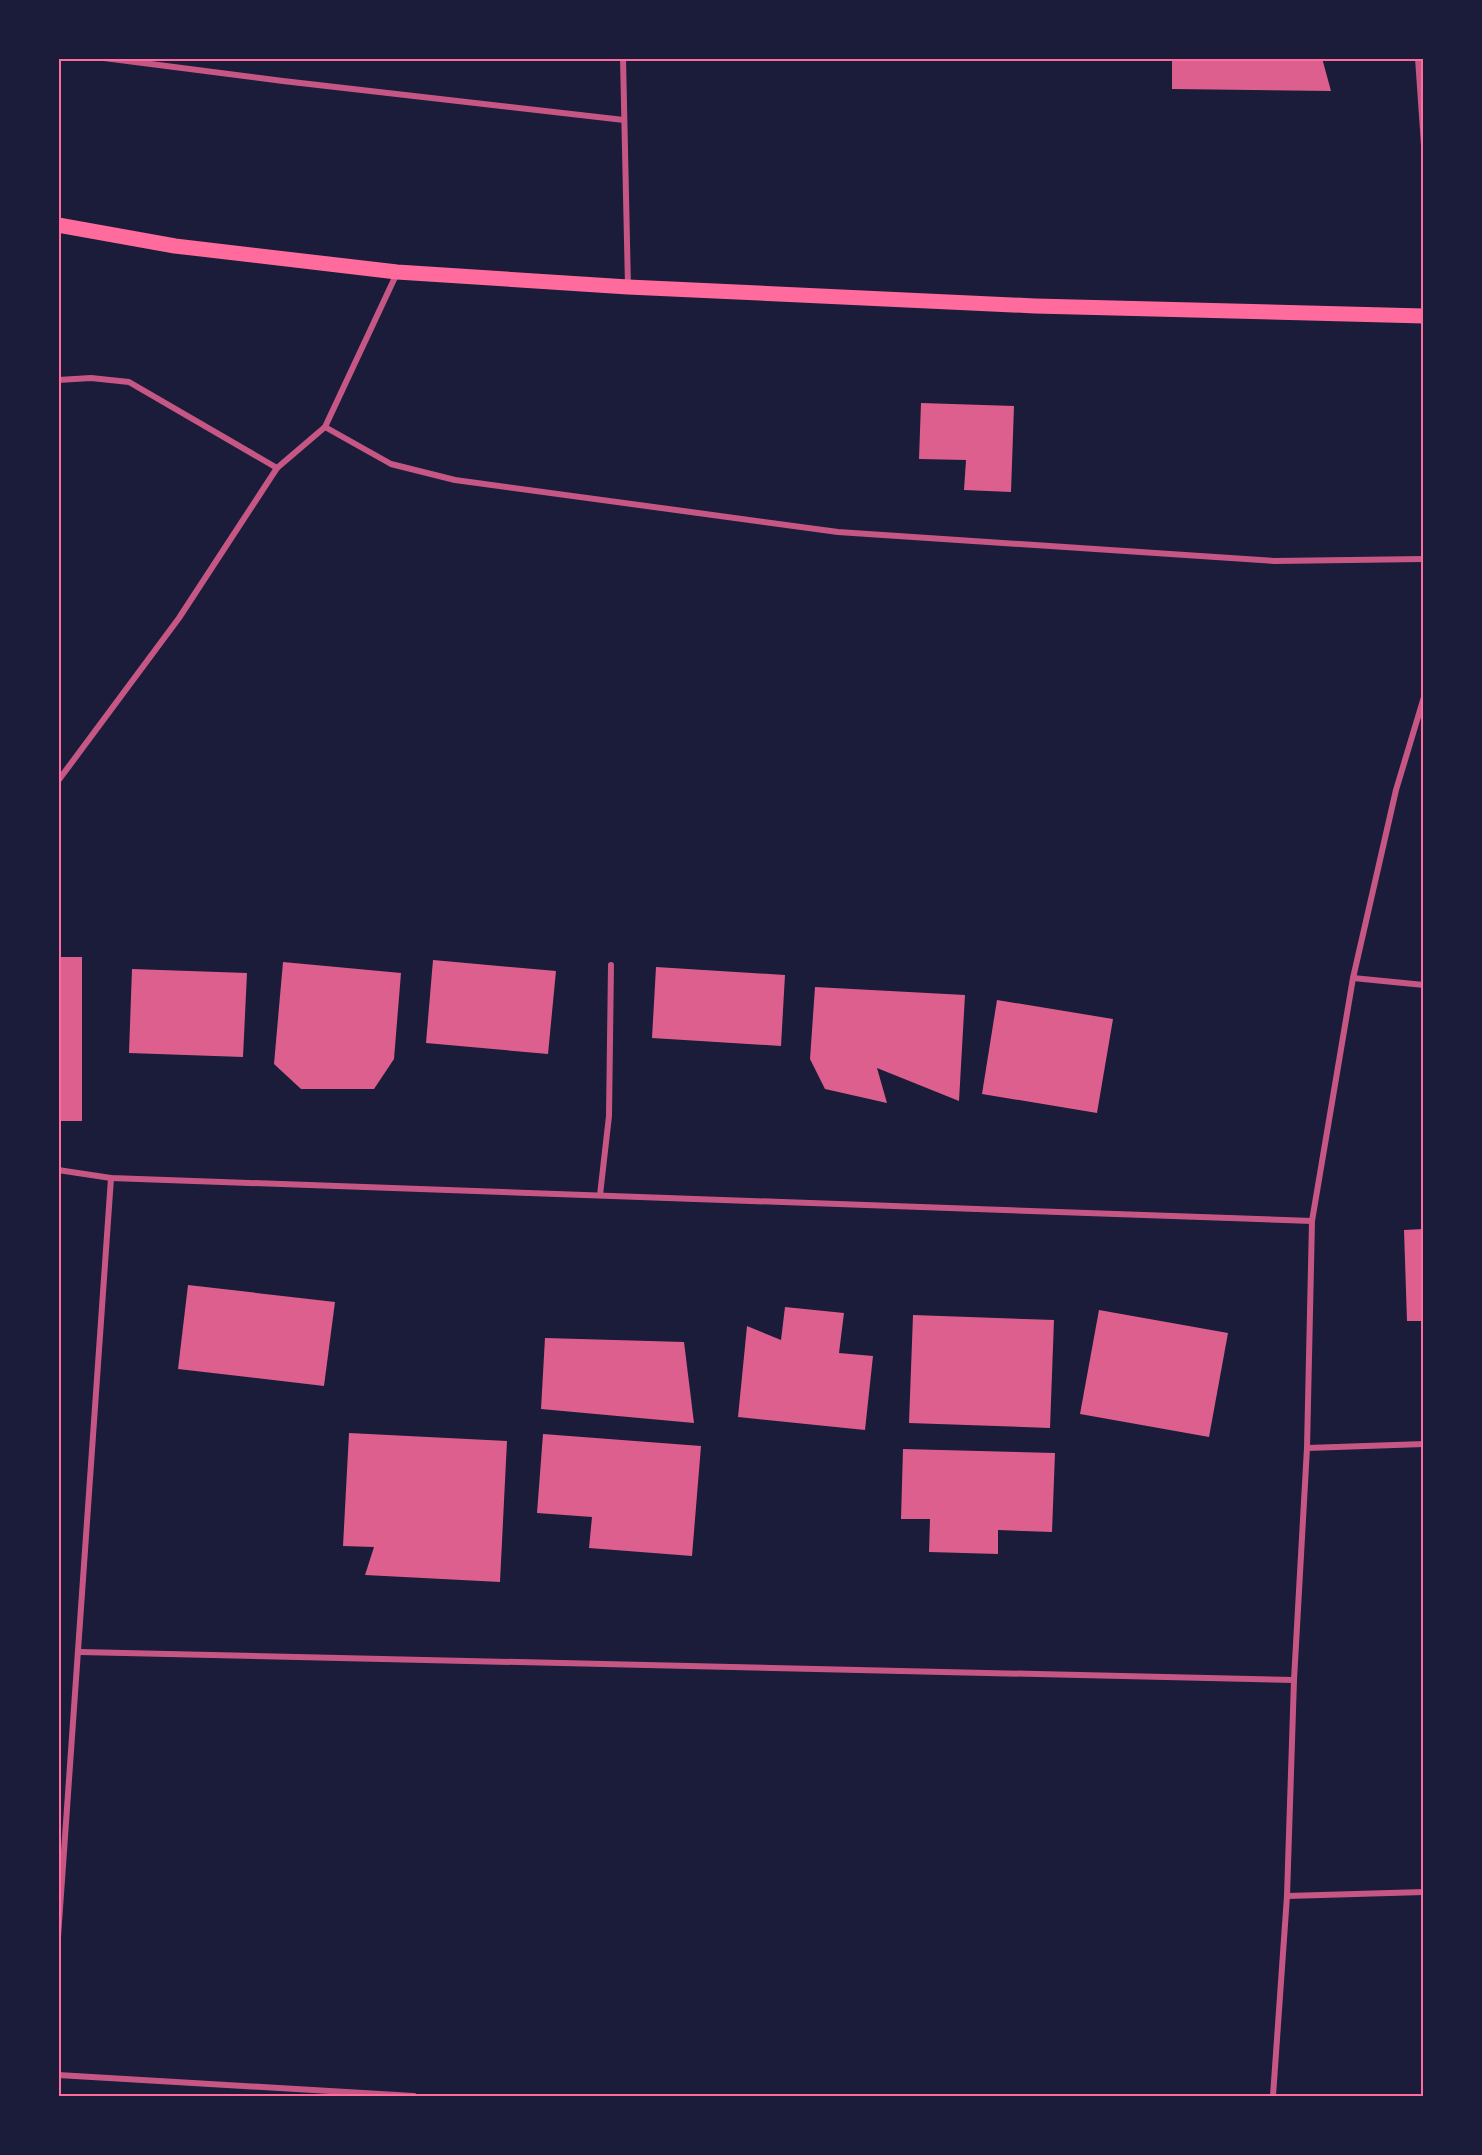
<svg xmlns="http://www.w3.org/2000/svg" width="1482" height="2155" font-family="'DM Sans',sans-serif">
<style>
.building{fill:#dd5f8e}
.lines{fill:none;stroke-linecap:round;stroke-linejoin:round}
.minor{stroke:#c65784;stroke-width:6}
.primary{stroke:#ff6b9d;stroke-width:15}
.neatline{fill:none;stroke:#ff6b9d;stroke-width:2}
</style>
<rect width="100%" height="100%" fill="#1b1b3a"/>
<g class="building">
<polygon points="1172,58 1322,58 1331,91 1172,89"/>
<polygon points="921,403 1014,406 1011,492 964,490 966,460 919,459"/>
<rect x="58" y="957" width="24" height="164"/>
<polygon points="433,960 556,971 548,1054 426,1043"/>
<polygon points="283,962 401,973 394,1059 374,1089 301,1089 274,1064"/>
<polygon points="656,967 785,975 781,1046 652,1038"/>
<polygon points="132,969 247,973 243,1057 129,1053"/>
<polygon points="815,987 965,995 959,1101 877,1068 887,1103 825,1089 810,1059"/>
<polygon points="997,1000 1113,1019 1097,1113 982,1094"/>
<polygon points="1424,1229 1424,1321 1407,1321 1404,1230"/>
<polygon points="188,1285 335,1302 324,1386 178,1369"/>
<polygon points="785,1307 844,1313 839,1353 873,1356 865,1430 738,1417 747,1326 781,1340"/>
<polygon points="1099,1310 1228,1333 1209,1437 1080,1414"/>
<polygon points="913,1315 1054,1320 1050,1428 909,1423"/>
<polygon points="545,1338 684,1342 694,1423 541,1409"/>
<polygon points="349,1433 507,1441 500,1582 365,1575 374,1547 343,1546"/>
<polygon points="543,1434 701,1446 692,1556 589,1548 592,1517 537,1513"/>
<polygon points="903,1449 1055,1453 1052,1532 998,1530 998,1554 929,1552 930,1519 901,1519"/>
<rect x="1421" y="1505" width="3" height="48"/>
</g>
<g class="lines">
<g class="minor">
<polyline points="104,58 283,81 624,120"/>
<polyline points="623,58 628,287"/>
<polyline points="1418,58 1424,145"/>
<polyline points="58,380 91,378 129,382 277,468"/>
<polyline points="325,427 391,464 455,480 838,532 1274,561 1424,559"/>
<polyline points="58,781 179,618 277,468 325,427 397,273"/>
<polyline points="1353,978 1424,985"/>
<polyline points="58,1170 111,1178 1312,1221"/>
<polyline points="600,1195 609,1116 611,965"/>
<polyline points="1307,1448 1424,1444"/>
<polyline points="80,1652 1294,1680"/>
<polyline points="1287,1896 1424,1892"/>
<polyline points="58,1937 111,1178"/>
<polyline points="58,2075 414,2096"/>
<polyline points="1273,2096 1287,1896 1294,1680 1307,1448 1312,1221 1353,978 1396,790 1424,697"/>
</g>
<polyline class="primary" points="58,225 175,246 397,272 628,287 1035,306 1424,316"/>
</g>
<rect width="1482" height="2155" fill="none" stroke="#1b1b3a" stroke-width="120"/>
<rect x="60" y="60" width="1362" height="2035" class="neatline"/>
</svg>
